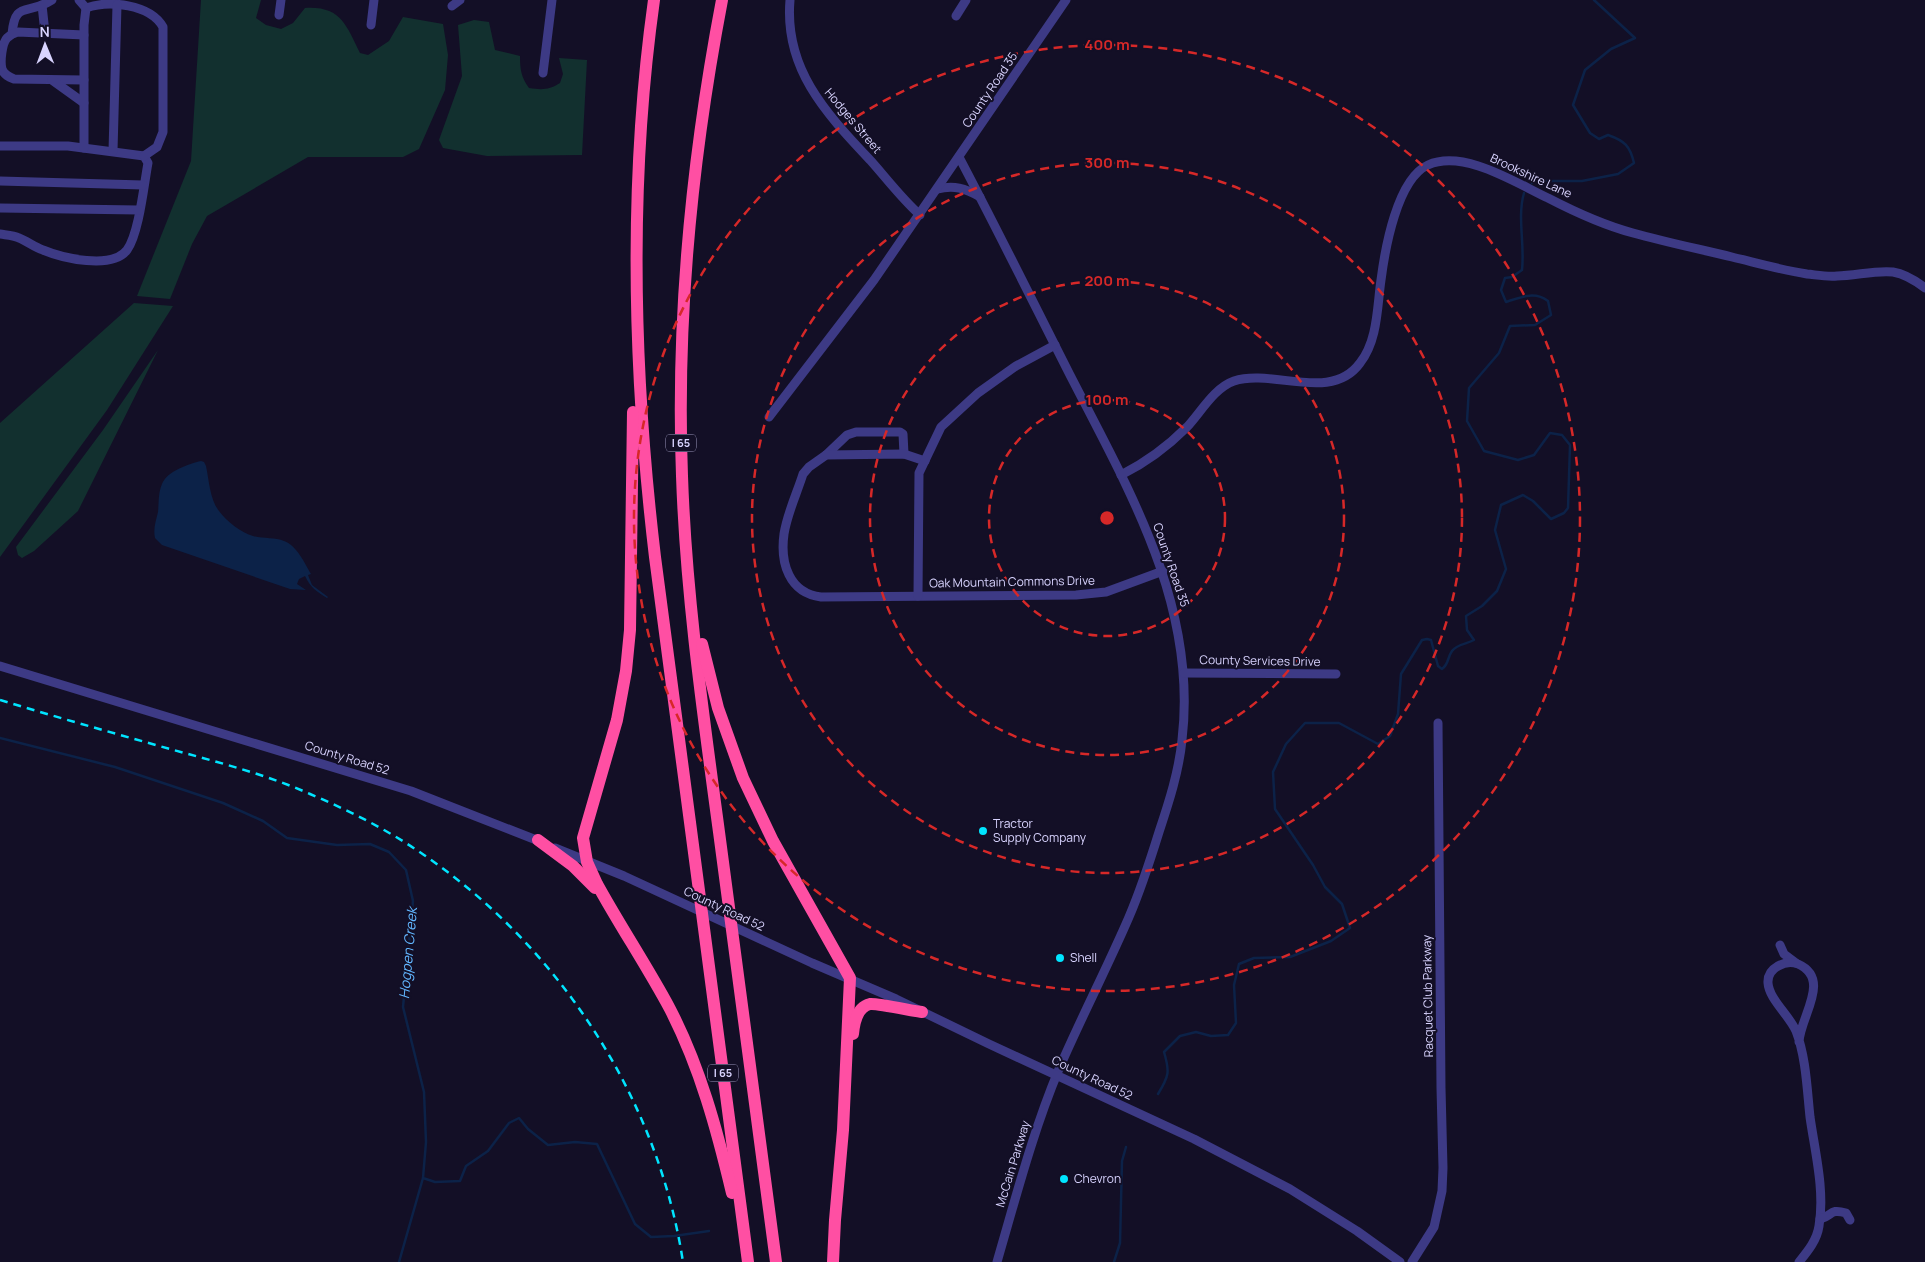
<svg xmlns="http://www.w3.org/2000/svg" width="1925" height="1262" font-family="Manrope,sans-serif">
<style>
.green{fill:#12302f}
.water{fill:#0c2248}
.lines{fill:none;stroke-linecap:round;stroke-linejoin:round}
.stream{stroke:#0c2248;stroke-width:2.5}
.minor{stroke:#3d3a85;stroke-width:9}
.highway{stroke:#ff4fa3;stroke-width:12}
.rail{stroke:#00e5ff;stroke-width:2.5;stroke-dasharray:8 6;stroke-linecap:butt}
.ring{fill:none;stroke:#d62828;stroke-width:2.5;stroke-dasharray:9 6}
.poi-dot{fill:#00e5ff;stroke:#130f26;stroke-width:2}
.labels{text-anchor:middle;stroke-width:4;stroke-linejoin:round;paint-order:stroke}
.shield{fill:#130f26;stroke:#9e99be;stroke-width:1}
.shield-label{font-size:11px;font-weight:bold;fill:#d9d4ff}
.street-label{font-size:12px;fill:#d9d4ff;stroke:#130f26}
.poi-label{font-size:12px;fill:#d9d4ff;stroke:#130f26;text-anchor:start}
.water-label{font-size:14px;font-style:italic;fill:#62b6ff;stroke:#130f26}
.centre{fill:#d62828;stroke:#130f26;stroke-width:2.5}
.ring-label{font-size:15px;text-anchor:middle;font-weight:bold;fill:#d62828;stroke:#130f26;stroke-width:4;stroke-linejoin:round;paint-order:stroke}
</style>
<rect width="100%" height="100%" fill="#130f26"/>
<g class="green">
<path d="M 201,0 L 261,0 L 256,18 L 266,25 L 281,29 L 293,23 L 305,8 C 341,6 346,25 360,53 L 368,55 L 389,41 L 403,17 L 443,24 L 448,55 L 445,90 L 419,149 L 403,157 L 308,157 L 207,216 L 192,244 L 170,299 L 137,296 L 191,161 Z"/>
<path d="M 474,20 L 489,22 L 495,50 L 520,56 C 520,69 521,77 529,88 C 542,90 549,90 560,83 L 563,74 L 559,58 L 587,60 L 582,155 L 487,156 L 443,148 L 439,140 L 462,76 L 458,25 Z"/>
<polygon points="134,303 173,306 107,410 0,557 0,423"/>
<polygon points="158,350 78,511 34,551 22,558 18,555 16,547 103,430"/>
</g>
<path class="water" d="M 201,461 L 204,462 L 206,466 C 209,480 210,500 219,511 C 226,521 242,533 253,536 C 263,539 275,537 284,541 C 297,546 304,562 311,574 L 308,575 L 312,585 L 328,597 L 327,598 C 317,592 310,587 305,576 L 299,579 L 297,584 L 306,590 L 290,589 L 162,545 L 155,538 C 153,528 156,521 158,512 C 159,503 158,493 162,484 C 167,471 189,464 201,461 Z"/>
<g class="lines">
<g class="stream">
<path d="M 1532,183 L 1534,181 L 1582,181 L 1618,174 L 1634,163 C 1630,146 1625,141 1608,135 L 1599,139 L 1590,133 L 1573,105 L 1585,70 L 1611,49 L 1635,38 L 1594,0"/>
<polyline points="0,738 115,767 223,803 263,821 287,838 337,845 370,844 389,852 406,870 413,901 403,1007 424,1092 426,1142 423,1178 435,1182 460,1181 466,1166 488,1151 509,1123 519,1118 528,1129 548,1145 575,1142 597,1144 635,1224 651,1237 674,1236 709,1231"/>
<path d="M 1158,1094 C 1169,1076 1170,1072 1164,1052 L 1180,1036 L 1196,1032 L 1211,1036 L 1228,1035 L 1236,1023 L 1234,985 L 1239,964 L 1254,958 L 1290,957 L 1331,941 L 1350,928 L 1342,904 L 1325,887 L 1313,865 L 1275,809 L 1273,772 L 1286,744 L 1305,723 L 1339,723 L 1378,744 L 1390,736 L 1398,714 L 1401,674 L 1422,640 L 1427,639 L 1431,640 L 1438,666 L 1442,669 C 1449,664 1447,658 1452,651 C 1457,644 1467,644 1474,640 L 1467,630 L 1466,616 L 1482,606 L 1497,591 L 1506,569 L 1495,530 L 1501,505 L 1523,495 L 1533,501 L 1551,519 L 1564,513 L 1568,508 L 1570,445 L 1562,435 L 1550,433 L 1534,455 L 1518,460 L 1484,451 L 1467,421 L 1469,388 L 1499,353 L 1510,326 L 1535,325 L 1551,315 L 1548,301 C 1535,291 1521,297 1506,302 L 1501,290 L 1505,278 L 1512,277 L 1522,270 C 1525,245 1517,217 1524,193"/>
<polyline points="399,1262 423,1178"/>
<polyline points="1114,1262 1120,1243 1122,1161 1126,1147"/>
</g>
<g class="minor">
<polyline points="79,0 86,8"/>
<path d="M 790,0 C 784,70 827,114 871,161 C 887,179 902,199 920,215"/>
<polyline points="42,5 45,33"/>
<polyline points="452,6 460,0"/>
<polyline points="279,15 281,0"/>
<polyline points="956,16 966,0"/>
<polyline points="371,25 374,0"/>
<path d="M 12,34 C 15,0 27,16 52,0"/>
<path d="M 84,35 L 18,32 C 14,33 10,35 7,38 C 2,43 0,62 2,69 C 4,75 9,77 14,79 L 84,80"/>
<polyline points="543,73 552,0"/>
<polyline points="52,80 84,103"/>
<path d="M 0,146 L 68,146 L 144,156 L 148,163 C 144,184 139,234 127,250 C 112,270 62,258 43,250 C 34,247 27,241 19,238 C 13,235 6,235 0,234"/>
<path d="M 84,148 L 84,25 L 86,8 C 109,0 150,4 163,27 L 163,132 L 157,147 L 144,156"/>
<polyline points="113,151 117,5"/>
<path d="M 959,157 C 997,229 1033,302 1070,375 C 1129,490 1198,606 1182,740 C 1179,771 1169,802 1159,832 C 1150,861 1141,889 1129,917 C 1107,968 1081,1018 1059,1069 C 1033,1131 1016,1197 997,1262"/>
<polyline points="0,181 143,185"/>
<path d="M 937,189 C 954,185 965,188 980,197"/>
<polyline points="0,208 139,210"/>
<polyline points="769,417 874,280 1066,0"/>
<polyline points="826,455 847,435 856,432 900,432 903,434 904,454"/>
<path d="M 925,461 L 904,454 L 826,455 L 809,467 L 803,474 C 797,493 787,514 784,534 C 780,563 789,593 821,597 L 1076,595 L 1106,592 L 1163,571"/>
<path d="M 1121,475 C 1145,463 1168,446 1187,427 C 1201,412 1214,388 1234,381 C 1272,368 1331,403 1360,363 C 1378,340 1377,307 1381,280 C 1385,249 1397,179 1428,165 C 1464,149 1516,183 1548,198 C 1575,212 1603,225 1633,233 C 1665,242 1699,249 1732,257 C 1757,263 1781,270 1807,274 C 1817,275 1827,277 1837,276 C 1855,276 1875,270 1893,272 C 1905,274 1916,281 1925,288"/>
<polyline points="918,596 919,473 941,427 978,393 1016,366 1055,345"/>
<polyline points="0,666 411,791 544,843"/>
<polyline points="1184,673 1336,674"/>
<polyline points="555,848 624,876 812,963 896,999 989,1044 1194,1139 1290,1189 1357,1231 1400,1262"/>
<polyline points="1780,945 1784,954 1796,963"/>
<path d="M 1799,1042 C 1800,1017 1832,979 1798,964 C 1786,959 1767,968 1768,983 C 1769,999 1789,1015 1796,1031 C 1806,1057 1807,1089 1810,1117 C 1815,1152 1825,1191 1819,1226 C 1817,1240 1808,1251 1799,1262"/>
<path d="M 1820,1219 C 1833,1216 1829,1208 1846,1213 L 1850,1220"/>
<polyline points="1412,1262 1434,1227 1442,1191 1443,1168 1441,1088 1438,723"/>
</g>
<g class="highway">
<path d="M 654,0 C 628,185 633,372 655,557 L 748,1262"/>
<path d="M 722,0 C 692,157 676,316 682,476 C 686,595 703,713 719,832 C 738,975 757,1119 776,1262"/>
<path d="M 633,412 L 630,630 L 626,671 L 617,720 L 583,838 L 587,862 L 597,884 C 620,926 647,966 670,1009 C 700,1067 717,1130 732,1193"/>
<polyline points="702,644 718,708 743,778 773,841 850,978 843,1130 835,1220 833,1262"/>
<polyline points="538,840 573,866 595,888"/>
<path d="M 853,1034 C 854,1023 857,1007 870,1004 C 877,1003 913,1011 922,1012"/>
</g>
<path class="rail" d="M 0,700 C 56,717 113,733 170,749 C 217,762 265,774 310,794 C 350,811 388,830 424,855 C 560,948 658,1099 683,1262"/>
</g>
<g class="ring">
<circle cx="1107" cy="518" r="118"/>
<circle cx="1107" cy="518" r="237"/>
<circle cx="1107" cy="518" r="355"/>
<circle cx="1107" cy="518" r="473"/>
</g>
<g class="poi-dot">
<circle cx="983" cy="831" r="5"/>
<circle cx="1060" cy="958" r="5"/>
<circle cx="1064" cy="1179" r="5"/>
</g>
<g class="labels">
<g class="shield">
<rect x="666" y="434.5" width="30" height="17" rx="4"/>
<rect x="708" y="1064.5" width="30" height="17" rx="4"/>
</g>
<g class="shield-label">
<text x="681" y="447">I 65</text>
<text x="723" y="1077">I 65</text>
</g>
<g class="street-label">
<text transform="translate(990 90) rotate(-56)" y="4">County Road 35</text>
<text transform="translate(853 121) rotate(50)" y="4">Hodges Street</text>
<text transform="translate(1531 176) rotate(25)" y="4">Brookshire Lane</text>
<text transform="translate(1171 565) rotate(71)" y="4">County Road 35</text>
<text transform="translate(1012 582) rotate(-1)" y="4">Oak Mountain Commons Drive</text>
<text transform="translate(1260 661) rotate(1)" y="4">County Services Drive</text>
<text transform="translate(347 758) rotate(17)" y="4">County Road 52</text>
<text transform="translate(724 909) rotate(25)" y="4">County Road 52</text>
<text transform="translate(1428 996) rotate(-91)" y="4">Racquet Club Parkway</text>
<text transform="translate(1092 1078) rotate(25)" y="4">County Road 52</text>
<text transform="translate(1013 1164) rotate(-73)" y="4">McCain Parkway</text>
</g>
<g class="poi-label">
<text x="993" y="828">Tractor<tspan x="993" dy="14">Supply Company</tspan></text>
<text x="1070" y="962">Shell</text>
<text x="1074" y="1183">Chevron</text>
</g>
<g class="water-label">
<text transform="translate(408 953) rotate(-85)" y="5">Hogpen Creek</text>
</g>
</g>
<circle cx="1107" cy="518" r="8" class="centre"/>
<g class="ring-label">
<text x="1107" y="50">400 m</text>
<text x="1107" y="168">300 m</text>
<text x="1107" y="286">200 m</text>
<text x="1107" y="405">100 m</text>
</g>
<g transform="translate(45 45) rotate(359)" stroke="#130f26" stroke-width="4" paint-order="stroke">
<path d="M0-4L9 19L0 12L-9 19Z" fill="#d9d4ff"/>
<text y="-8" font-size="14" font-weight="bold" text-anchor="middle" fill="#d9d4ff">N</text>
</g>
</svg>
